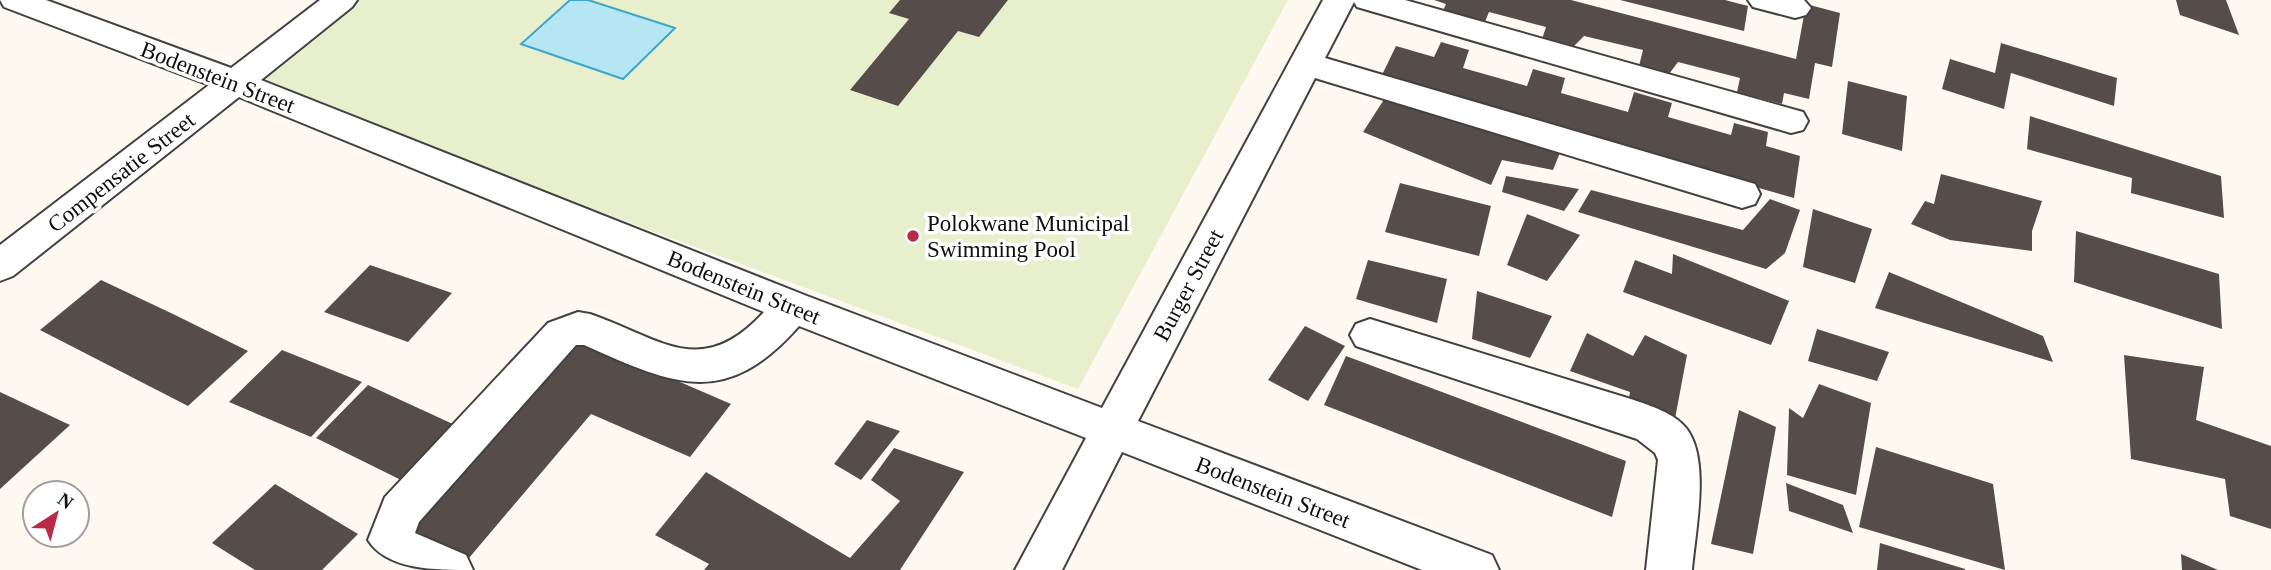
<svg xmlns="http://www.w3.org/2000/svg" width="2271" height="570" font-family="Georgia,serif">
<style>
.pitch{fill:#e8efcc}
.water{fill:#b6e6f4;stroke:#3fa6c9;stroke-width:2}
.building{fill:#564d4b}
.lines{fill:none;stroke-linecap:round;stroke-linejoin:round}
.minor-casing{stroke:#414141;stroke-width:4}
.minor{fill:#fff;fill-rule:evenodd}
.poi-dot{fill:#ba2a46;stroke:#fff;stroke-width:2.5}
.labels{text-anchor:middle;stroke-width:7;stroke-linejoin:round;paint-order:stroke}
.street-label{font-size:23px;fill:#0e0e0e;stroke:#fff}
.poi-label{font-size:23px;fill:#0e0e0e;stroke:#fff;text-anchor:start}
</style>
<rect width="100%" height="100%" fill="#fef9f0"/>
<polygon class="pitch" points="357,0 1288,0 1078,389 253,83"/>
<polygon class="water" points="570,0 588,0 675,28 623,79 521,44"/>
<g class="building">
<polygon points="900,0 1008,0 979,37 958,31 898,106 850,90 909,19 889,13"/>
<polygon points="1434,0 1571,0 1796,59 1806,4 1840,13 1832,67 1815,63 1809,99 1784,93 1782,104 1737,92 1740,78 1678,62 1669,74 1639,66 1643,50 1584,36 1570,50 1541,42 1546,27 1489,12 1482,29 1440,18 1446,4"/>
<polygon points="1620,0 1725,0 1748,6 1744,31"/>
<polygon points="2176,0 2226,0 2239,35 2180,15"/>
<polygon points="1441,42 1469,50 1463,68 1527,86 1533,69 1565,78 1561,93 1628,112 1634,92 1672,103 1668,117 1731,135 1734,123 1768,132 1766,146 1800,156 1794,198 1380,79 1396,46 1434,57"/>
<polygon points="2001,43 2117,78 2114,106 2011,73 2004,109 1942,89 1950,59 1995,73"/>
<polygon points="1848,81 1907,96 1902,151 1842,134"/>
<polygon points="1385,98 1561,150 1553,170 1502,160 1491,185 1363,132"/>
<polygon points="2030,116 2221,176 2224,218 2131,193 2132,178 2027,149"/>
<polygon points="1941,174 2042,201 2032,231 2032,251 1950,240 1911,224 1925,201 1934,204"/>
<polygon points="1506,176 1579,189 1564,211 1502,192"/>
<polygon points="1400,183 1491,206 1479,256 1385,232"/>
<polygon points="1591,190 1743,230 1770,199 1800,210 1785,253 1766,269 1578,212"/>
<polygon points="1813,209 1872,229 1855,283 1803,267"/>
<polygon points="1527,214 1580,235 1547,281 1507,265"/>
<polygon points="2076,231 2219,274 2222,329 2074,282"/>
<polygon points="1673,254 1789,301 1771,345 1623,292 1635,260 1672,274"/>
<polygon points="1368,260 1447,279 1437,323 1356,299"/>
<polygon points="370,265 452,293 408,342 324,312"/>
<polygon points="1889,272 2043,336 2053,362 1875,308"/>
<polygon points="101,280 173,314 248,351 188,406 40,330"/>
<polygon points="1477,291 1552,316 1530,358 1472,339"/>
<polygon points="1305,326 1345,346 1308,401 1268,380"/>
<polygon points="1817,329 1889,352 1877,381 1808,361"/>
<polygon points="1587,333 1633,356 1645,335 1687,355 1674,424 1626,415 1630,392 1570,371"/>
<polygon points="576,337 731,404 690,457 591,414 469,558 407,527"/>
<polygon points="282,350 362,382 311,437 229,402"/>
<polygon points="2124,355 2204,367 2196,420 2271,446 2271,529 2230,516 2225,479 2131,459"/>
<polygon points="1346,356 1626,461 1612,517 1324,405"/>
<polygon points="1819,384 1871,403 1856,495 1787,475 1789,408 1803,418"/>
<polygon points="368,385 455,425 403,481 316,438"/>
<polygon points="0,392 70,425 0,489"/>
<polygon points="1739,410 1776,427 1753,554 1711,544"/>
<polygon points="867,420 900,431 861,480 834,464"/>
<polygon points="1876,447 1993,484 2005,570 1859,527"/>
<polygon points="894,448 964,472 900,570 704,570 709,564 655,535 706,472 850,558 900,501 871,480"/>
<polygon points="1786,483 1843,505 1853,533 1789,511"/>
<polygon points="275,484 358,534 322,570 255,570 212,543"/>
<polygon points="1880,543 1965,569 1965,570 1877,570"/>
<polygon points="2181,554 2218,570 2182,570"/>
</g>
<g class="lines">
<defs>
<g id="minor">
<path d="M 0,0 L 46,0 L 231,68 L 320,0 L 357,0 L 352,7 L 261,80 L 807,296 L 1102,408 L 1323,0 L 1405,0 L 1803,112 L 1808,121 L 1803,130 L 1791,133 L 1357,7 L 1354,2 L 1325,58 L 1755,184 L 1760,194 L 1755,204 L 1742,208 L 1315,78 L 1138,421 L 1492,555 L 1499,570 L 1422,570 L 1122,452 L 1062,570 L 1015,570 L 1086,438 L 799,326 C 725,410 674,385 584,345 L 576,345 L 419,522 L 415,533 L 466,555 L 473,570 C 434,570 387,570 368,540 L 385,497 L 548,323 L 578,312 L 590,314 C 660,338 701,381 764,312 L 239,97 L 13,276 L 0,281 L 0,245 L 209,85 L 4,7 Z"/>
<polygon points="1748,0 1804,0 1811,8 1806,15 1795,18 1753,7"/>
<path d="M 1370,319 L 1634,400 C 1651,406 1674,413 1686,428 C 1711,459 1695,532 1692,570 L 1646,570 L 1658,460 L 1655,453 L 1637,439 L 1356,346 L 1350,335 L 1356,324 Z"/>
</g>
</defs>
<use href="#minor" class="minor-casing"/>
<use href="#minor" class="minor"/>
</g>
<circle class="poi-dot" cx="913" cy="236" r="7"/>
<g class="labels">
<g class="street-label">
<text transform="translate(218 77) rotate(21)" y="8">Bodenstein Street</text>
<text transform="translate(121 172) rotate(-38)" y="8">Compensatie Street</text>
<text transform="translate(1188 285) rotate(-62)" y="8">Burger Street</text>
<text transform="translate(744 287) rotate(22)" y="8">Bodenstein Street</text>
<text transform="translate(1273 492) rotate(21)" y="8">Bodenstein Street</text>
</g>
<g class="poi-label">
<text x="927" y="231">Polokwane Municipal<tspan x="927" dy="26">Swimming Pool</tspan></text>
</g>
</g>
<g transform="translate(56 514) rotate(36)"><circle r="33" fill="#ffffff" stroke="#9f9f9f" stroke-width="2"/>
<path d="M0-5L12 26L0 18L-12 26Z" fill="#ba2a46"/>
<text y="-10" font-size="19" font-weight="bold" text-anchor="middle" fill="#0e0e0e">N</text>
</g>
</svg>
